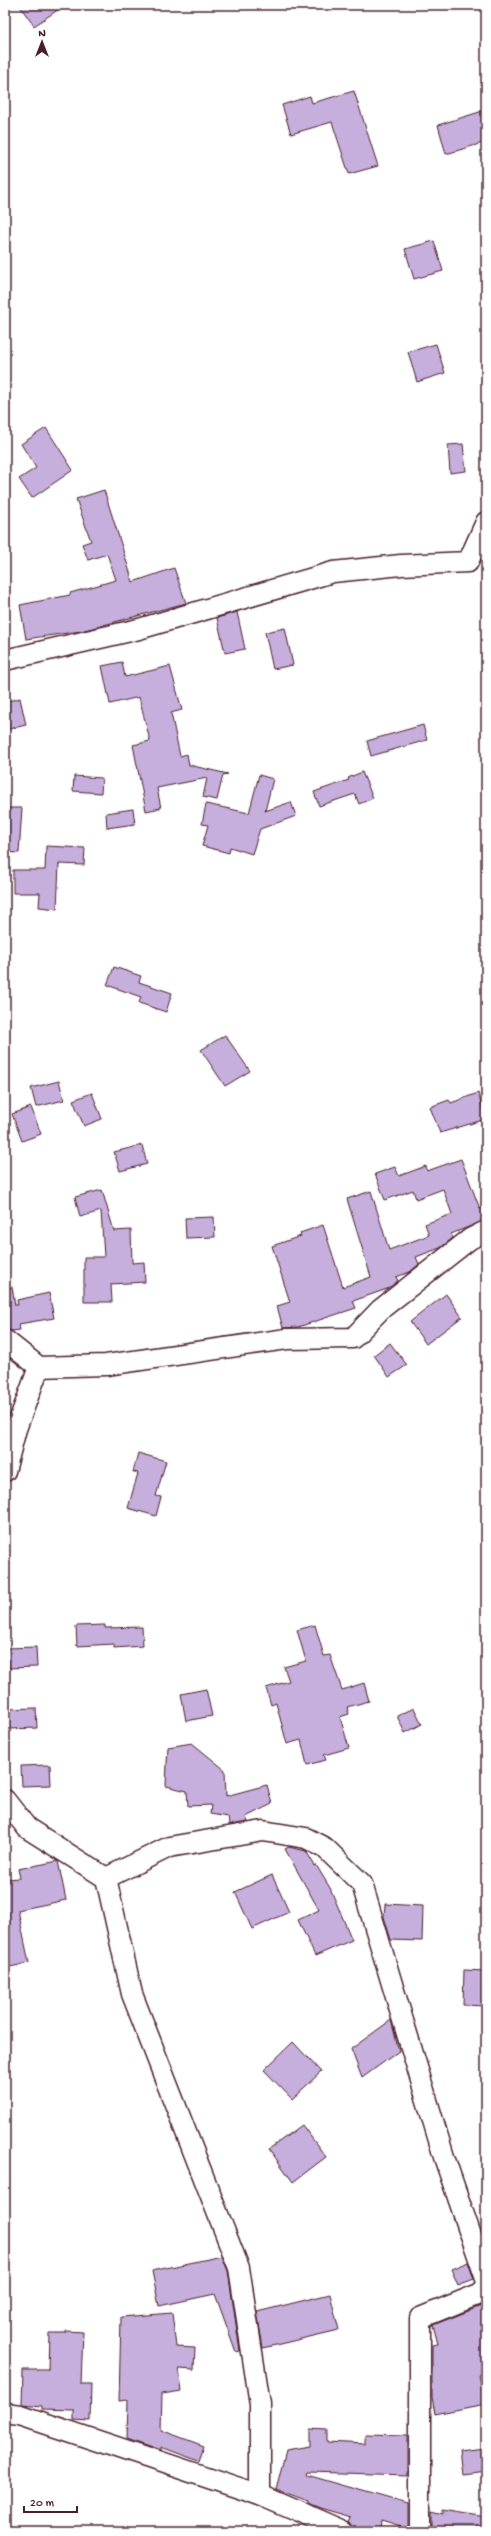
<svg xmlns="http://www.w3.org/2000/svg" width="491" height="2536" font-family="'Gochi Hand',sans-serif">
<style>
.building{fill:#c6afdd;stroke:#4a1f2b}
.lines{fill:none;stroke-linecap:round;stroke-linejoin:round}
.street-casing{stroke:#4a1f2b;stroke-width:23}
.street{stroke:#fff;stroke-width:20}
</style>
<rect width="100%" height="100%" fill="#fff"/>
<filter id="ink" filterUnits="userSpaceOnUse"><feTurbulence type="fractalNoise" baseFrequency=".025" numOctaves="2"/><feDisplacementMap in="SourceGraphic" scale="8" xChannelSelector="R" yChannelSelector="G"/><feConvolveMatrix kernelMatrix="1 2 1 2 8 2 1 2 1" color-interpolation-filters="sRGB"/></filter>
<g filter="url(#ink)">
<g class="building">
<polygon points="19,5 65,5 34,26"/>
<polygon points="354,91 378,166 349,174 332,122 291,134 282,105 310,96 312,103"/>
<polygon points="486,110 486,142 446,154 438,125"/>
<polygon points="434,241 443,271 414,279 405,249"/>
<polygon points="436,344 445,373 417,382 408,352"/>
<polygon points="46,428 73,470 32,498 19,479 36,468 21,444"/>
<polygon points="463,444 466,471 450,473 448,445"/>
<polygon points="104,490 133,582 174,568 186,603 81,631 26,639 20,605 70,595 70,593 116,580 107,554 88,560 82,544 91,541 76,499"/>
<polygon points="237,612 245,649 225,653 217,618"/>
<polygon points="285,628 293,665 273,669 265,632"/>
<polygon points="122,662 125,677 170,666 182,710 171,713 180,756 187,754 189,765 228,774 223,775 217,800 203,797 207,778 157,788 161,808 146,811 133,745 150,741 139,697 110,704 102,666"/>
<polygon points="20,698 26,725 5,730 5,702"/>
<polygon points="423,725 427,740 371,756 367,741"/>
<polygon points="362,772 373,798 359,804 355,794 319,806 314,792 349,780 348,778"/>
<polygon points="259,775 273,779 265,811 291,802 296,816 260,829 252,854 230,847 229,853 202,846 208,825 202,824 206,804 249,813"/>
<polygon points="74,776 102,778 101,793 73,791"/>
<polygon points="5,808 22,808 19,853 5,852"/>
<polygon points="133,809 135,824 107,828 106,813"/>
<polygon points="46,846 85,848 84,865 59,864 57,909 39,907 40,893 13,893 13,870 45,870"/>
<polygon points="114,967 141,976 139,982 172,993 166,1012 139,1003 141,997 107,985"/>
<polygon points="225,1035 250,1071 225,1086 201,1050"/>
<polygon points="59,1081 64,1100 36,1107 31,1088"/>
<polygon points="92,1093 102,1119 84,1126 73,1100"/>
<polygon points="478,1093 486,1119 440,1133 430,1107 449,1100 451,1103"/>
<polygon points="31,1107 41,1134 22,1141 12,1114"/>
<polygon points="142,1145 147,1164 120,1171 114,1152"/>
<polygon points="461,1159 480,1209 486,1206 486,1220 451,1234 453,1238 440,1248 416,1257 419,1264 410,1272 396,1277 398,1281 387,1289 353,1301 356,1308 298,1327 283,1328 277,1306 290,1302 272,1246 301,1236 300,1233 323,1225 343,1287 371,1277 347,1199 371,1191 389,1250 429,1235 425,1224 452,1214 443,1189 416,1199 413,1190 385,1200 375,1174 395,1167 399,1176 426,1166 427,1171"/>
<polygon points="102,1190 114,1231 131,1230 132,1263 144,1262 145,1282 111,1284 112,1302 84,1302 84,1257 104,1257 101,1211 80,1217 75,1197"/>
<polygon points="214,1217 215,1237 186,1238 185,1218"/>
<polygon points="12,1287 15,1305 18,1305 17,1300 49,1293 54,1318 19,1324 20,1330 12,1331 5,1329 5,1288"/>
<polygon points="446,1294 462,1317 426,1344 410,1322"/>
<polygon points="390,1343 407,1365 389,1377 374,1355"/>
<polygon points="138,1453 166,1461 156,1496 161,1497 156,1516 128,1508 138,1473 133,1472"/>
<polygon points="105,1625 105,1628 142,1627 143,1646 114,1648 114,1644 77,1646 76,1626"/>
<polygon points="315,1625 324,1656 330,1655 342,1690 364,1683 369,1701 347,1707 349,1714 340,1717 349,1748 324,1755 326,1760 307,1765 301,1740 287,1744 276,1703 271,1705 266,1688 289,1681 284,1667 306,1661 297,1630"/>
<polygon points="36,1647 37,1667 8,1668 7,1648"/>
<polygon points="206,1689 212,1716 186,1721 181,1694"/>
<polygon points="36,1708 37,1728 8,1729 7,1709"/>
<polygon points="414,1708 422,1724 405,1733 397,1716"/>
<polygon points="192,1743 225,1770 226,1796 267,1785 272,1804 246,1817 248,1822 229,1825 228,1817 210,1814 211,1805 188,1806 187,1791 166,1786 167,1763 168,1747"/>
<polygon points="50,1765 51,1785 22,1786 21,1766"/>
<polygon points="289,1847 306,1851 315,1866 316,1865 330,1888 352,1940 315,1956 298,1920 319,1910 285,1849"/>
<polygon points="58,1861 66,1900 18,1910 29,1963 5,1968 5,1879 20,1878 18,1869"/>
<polygon points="272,1875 289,1912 252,1929 235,1892"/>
<polygon points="385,1904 423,1906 422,1941 391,1940 384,1917"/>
<polygon points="464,1970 486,1971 486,2006 463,2005"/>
<polygon points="391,2020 399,2051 362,2078 351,2049"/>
<polygon points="293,2042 321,2072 292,2099 264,2070"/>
<polygon points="302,2125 326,2157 293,2182 269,2149"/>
<polygon points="222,2256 228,2271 240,2351 236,2352 215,2294 159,2306 152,2271"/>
<polygon points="468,2262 474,2279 458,2285 451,2269"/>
<polygon points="330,2294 339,2330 263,2348 257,2312"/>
<polygon points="486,2304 486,2373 479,2375 485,2404 435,2414 432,2397 432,2345 438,2344 433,2325"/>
<polygon points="172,2313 176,2347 195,2348 194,2370 179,2369 182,2391 162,2394 161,2430 204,2446 199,2461 161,2447 161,2450 127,2438 128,2400 119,2401 121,2317"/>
<polygon points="66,2331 83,2332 81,2384 91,2384 90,2421 74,2420 74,2410 42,2409 42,2406 22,2404 23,2370 48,2370 49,2333 66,2333"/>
<polygon points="310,2429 327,2430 327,2442 366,2444 366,2434 408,2435 408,2475 308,2472 307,2475 408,2504 408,2528 381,2520 380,2531 354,2531 349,2522 351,2517 320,2508 308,2503 308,2501 276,2489 286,2450 310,2446"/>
<polygon points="486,2447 486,2471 462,2474 459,2450"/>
<polygon points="444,2510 486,2517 486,2531 432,2531 432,2511 444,2514"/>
</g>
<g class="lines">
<defs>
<g id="street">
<polyline points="5,660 139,629 333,572 401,565 468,562 486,522"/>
<polyline points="5,1340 39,1367 106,1365 287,1339 353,1338 381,1309 470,1239 486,1231"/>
<polyline points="5,1471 16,1429 39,1367"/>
<polyline points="5,1800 27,1828 106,1878 132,1994 239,2268 260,2404 260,2495"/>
<polyline points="106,1878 169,1847 263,1831 306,1838 325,1848 362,1884 444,2157 486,2279"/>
<polyline points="5,2413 20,2415 260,2495 343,2531"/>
<polyline points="420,2531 420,2318 479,2294 486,2288"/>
</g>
</defs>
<use href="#street" class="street-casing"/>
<use href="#street" class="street"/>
</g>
</g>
<rect width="491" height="2536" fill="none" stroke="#fff" stroke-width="20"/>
<rect x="10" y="10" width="471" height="2516" fill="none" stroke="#4a1f2b" stroke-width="1.5" filter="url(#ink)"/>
<g transform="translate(42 42)" stroke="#ffffff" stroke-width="3" paint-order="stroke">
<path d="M0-3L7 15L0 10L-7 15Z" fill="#4a1f2b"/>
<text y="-6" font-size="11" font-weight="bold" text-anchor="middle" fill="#4a1f2b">N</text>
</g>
<path d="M24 2506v6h53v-6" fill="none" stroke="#4a1f2b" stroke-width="2"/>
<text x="30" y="2506" font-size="12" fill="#4a1f2b" stroke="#ffffff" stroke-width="3" paint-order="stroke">20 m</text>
</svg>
